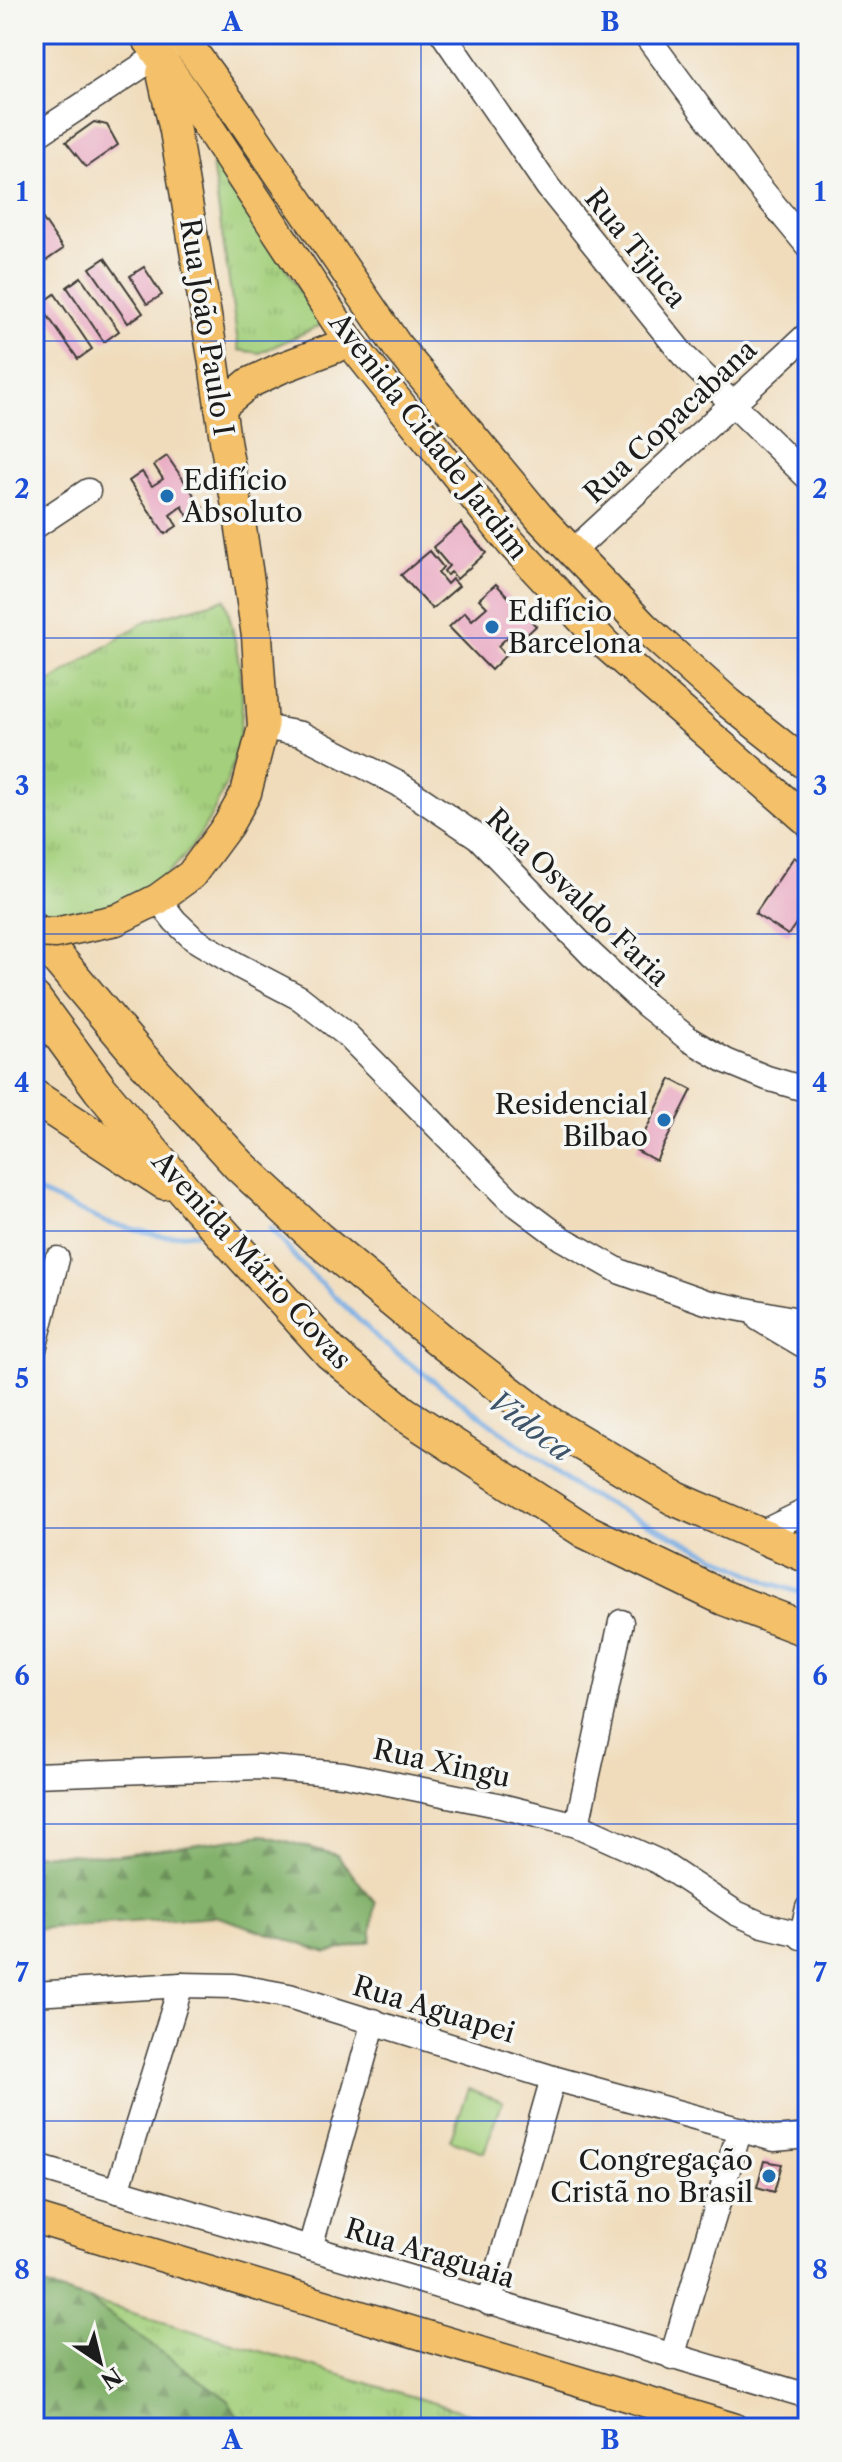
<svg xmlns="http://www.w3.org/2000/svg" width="842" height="2462" font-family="'Libre Caslon Text',serif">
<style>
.grass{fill:url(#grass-tufts);stroke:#60764c;stroke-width:2}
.forest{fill:url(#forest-firs);stroke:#506744;stroke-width:2}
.pitch{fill:#a4d07d;stroke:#60764c;stroke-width:2}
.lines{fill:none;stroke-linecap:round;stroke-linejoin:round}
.stream{stroke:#72a8e0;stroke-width:5}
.building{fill:#e9a7c1}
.minor-casing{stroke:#3c3934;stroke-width:27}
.major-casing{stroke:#3c3934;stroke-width:33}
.highway-casing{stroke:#3c3934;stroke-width:37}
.minor{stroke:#fff;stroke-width:24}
.major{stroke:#f4c16a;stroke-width:30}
.highway{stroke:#f4c16a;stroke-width:34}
.major-bridge-casing{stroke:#3c3934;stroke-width:33;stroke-linecap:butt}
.major-bridge{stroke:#f4c16a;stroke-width:30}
.grid{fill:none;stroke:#1d4ed8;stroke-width:2;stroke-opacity:0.55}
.poi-dot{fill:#1f6fb2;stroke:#f6f6f2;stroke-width:3}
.labels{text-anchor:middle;stroke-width:7;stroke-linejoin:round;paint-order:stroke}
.street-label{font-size:28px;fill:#1c1c1c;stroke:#f6f6f2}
.poi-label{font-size:28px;fill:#1c1c1c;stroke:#f6f6f2;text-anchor:start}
.water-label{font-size:30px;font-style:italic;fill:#3e546a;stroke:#f6f6f2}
.neatline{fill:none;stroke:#1d4ed8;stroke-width:3}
.grid-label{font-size:26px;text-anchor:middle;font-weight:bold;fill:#1d4ed8}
</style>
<defs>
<pattern id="grass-tufts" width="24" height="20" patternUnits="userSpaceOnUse" patternTransform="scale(2)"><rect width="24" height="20" fill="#a4d07d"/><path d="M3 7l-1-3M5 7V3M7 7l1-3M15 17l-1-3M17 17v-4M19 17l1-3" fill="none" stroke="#8db26b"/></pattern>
<pattern id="forest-firs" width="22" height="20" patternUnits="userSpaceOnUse" patternTransform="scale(2)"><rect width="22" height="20" fill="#83b26c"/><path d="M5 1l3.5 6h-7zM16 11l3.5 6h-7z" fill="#6a9058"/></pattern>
</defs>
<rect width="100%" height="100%" fill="#f6f6f2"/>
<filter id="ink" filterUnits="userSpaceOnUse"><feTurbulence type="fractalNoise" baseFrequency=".0125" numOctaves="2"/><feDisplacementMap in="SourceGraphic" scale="16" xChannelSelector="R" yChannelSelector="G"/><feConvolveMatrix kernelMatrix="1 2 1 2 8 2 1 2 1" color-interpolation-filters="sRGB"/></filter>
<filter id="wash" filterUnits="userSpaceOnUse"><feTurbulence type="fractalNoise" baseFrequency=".006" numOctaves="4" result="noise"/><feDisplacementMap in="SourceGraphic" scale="32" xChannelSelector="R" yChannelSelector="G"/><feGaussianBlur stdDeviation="1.8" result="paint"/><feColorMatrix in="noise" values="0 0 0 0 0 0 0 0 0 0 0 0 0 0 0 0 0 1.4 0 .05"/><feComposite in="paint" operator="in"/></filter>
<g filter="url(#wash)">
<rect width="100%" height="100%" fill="#f0dcbb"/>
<g class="grass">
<polygon points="219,157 321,325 260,353 239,350 212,164"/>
<path d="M 225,599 C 233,630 241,662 242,695 C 246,764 202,858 141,894 C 114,910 79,916 48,923 L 34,905 L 34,664 L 50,682 L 146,621 Z"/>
<polygon points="72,2295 454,2409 516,2428 245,2428 228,2400"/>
</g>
<g class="forest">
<polygon points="263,1835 337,1855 375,1902 371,1941 327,1953 216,1916 34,1929 34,1854 117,1855"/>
<polygon points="34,2283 89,2300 228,2400 245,2428 34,2428"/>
</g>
<polygon class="pitch" points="469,2089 503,2101 484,2152 450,2140"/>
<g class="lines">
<g class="stream">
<polyline points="34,1190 107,1223 164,1236 196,1233"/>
<polyline points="270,1228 301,1264 383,1343 581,1491 770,1583 808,1595"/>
</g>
</g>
<g id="blocks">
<g class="building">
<polygon points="94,122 107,125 118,145 86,167 66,142"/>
<polygon points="34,206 63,249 34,269"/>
<polygon points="105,258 143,313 128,323 90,268"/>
<polygon points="144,267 162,295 147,304 130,276"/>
<polygon points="81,277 119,331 104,342 67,287"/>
<polygon points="55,294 92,349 78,359 40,305"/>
<polygon points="34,321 46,339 34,346"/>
<polygon points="167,456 203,508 189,518 182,506 170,515 177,526 165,534 129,481 142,472 152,486 163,479 154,465"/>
<polygon points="461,523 486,553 457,579 451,572 447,575 444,571 449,566 433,547"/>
<polygon points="430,551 443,567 438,573 447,584 452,579 459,586 432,609 401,575"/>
<polygon points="496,584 536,626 521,640 513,632 498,646 506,655 491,670 449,627 465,612 472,620 487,607 479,599"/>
<polygon points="794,857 808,867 808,906 788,935 755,914"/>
<polygon points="671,1079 692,1090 656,1161 636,1150"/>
<polygon points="764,2161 782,2164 774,2192 757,2187"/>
</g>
</g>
</g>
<g filter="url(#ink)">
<use href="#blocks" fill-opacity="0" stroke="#3c3934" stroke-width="2"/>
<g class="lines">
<defs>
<g id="minor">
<polyline points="443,34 548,187 684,356 808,478"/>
<polyline points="645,34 751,177 808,246"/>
<polyline points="34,137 172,46"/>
<polyline points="34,527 88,491"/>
<polyline points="572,552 808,334"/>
<polyline points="263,727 301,734 399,784 478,837 592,955 646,1005 690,1040 726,1061 767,1078 808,1090"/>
<polyline points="158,899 175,921 194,939 239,966 300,998 347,1035 509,1199 561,1238 621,1272 706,1302 808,1322"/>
<polyline points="759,1319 808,1348"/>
<polyline points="34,1349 57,1259"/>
<polyline points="757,1535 808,1510"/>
<polyline points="34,1775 258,1767 343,1774 493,1804 577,1825 659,1862 736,1913 763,1925 808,1936"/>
<polyline points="577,1825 621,1622"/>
<polyline points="801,1937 808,1908"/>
<polyline points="34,1994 181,1985 234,1986 289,1996 553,2078 774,2139 808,2136"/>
<polyline points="34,2166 808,2396"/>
<polyline points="117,2191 181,1985"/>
<polyline points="310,2248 374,2021"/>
<polyline points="489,2303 553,2078"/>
<polyline points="672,2357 740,2129"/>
</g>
<g id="major">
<polyline points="144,34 204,120 350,342 511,543 606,645 808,821"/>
<polyline points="180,34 237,112 397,346 539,517 644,627 729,703 808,766"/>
<polyline points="220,407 249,383 281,368 350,342"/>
<polyline points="116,920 158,899 191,875 228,825 246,793 263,727 257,636 240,522 226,447 213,357 175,131 162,73"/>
<polyline points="34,2218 733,2428"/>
</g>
<g id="highway">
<polyline points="34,930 142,1059 239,1165 317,1238 444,1343 551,1425 676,1499 808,1556"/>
<polyline points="34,999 100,1089 195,1203 331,1353 403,1413 585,1531 724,1598 808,1630"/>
<polyline points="34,1097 164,1182"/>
</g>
</defs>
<use href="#minor" class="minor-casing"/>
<use href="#major" class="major-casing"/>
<use href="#highway" class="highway-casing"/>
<use href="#minor" class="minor"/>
<use href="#major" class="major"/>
<use href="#highway" class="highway"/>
<defs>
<polyline id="major-bridge" points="34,932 55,933 116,920"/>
</defs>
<use href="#major-bridge" class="major-bridge-casing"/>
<use href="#major-bridge" class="major-bridge"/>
</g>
</g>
<path class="grid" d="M 421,34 L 421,2428M 34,341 L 808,341M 34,638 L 808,638M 34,934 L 808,934M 34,1231 L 808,1231M 34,1528 L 808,1528M 34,1824 L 808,1824M 34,2121 L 808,2121"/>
<g class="poi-dot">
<circle cx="167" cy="496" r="8"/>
<circle cx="492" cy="627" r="8"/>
<circle cx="664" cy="1120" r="8"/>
<circle cx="769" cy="2176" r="8"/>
</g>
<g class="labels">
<g class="street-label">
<text transform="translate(636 248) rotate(51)" y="10">Rua Tijuca</text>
<text transform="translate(207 327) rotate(81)" y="10">Rua João Paulo I</text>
<text transform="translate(670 421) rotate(-43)" y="10">Rua Copacabana</text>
<text transform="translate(429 436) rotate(52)" y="10">Avenida Cidade Jardim</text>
<text transform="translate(578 897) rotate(44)" y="10">Rua Osvaldo Faria</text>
<text transform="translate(252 1260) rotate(48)" y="10">Avenida Mário Covas</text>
<text transform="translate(442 1763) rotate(12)" y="10">Rua Xingu</text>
<text transform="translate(434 2009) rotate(17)" y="10">Rua Aguapei</text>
<text transform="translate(430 2253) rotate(17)" y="10">Rua Araguaia</text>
</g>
<g class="poi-label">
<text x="183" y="490">Edifício<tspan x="183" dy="32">Absoluto</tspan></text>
<text x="508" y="621">Edifício<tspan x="508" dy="32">Barcelona</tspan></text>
<text x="648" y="1114" text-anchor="end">Residencial<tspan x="648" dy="32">Bilbao</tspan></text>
<text x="753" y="2170" text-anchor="end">Congregação<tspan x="753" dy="32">Cristã no Brasil</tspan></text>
</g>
<g class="water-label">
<text transform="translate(530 1426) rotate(37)" y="10">Vidoca</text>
</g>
</g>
<rect width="842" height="2462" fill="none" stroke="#f6f6f2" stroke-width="88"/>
<g transform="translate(100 2362) rotate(145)" stroke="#f6f6f2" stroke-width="6" paint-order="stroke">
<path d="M0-6L14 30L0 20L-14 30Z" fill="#1c1c1c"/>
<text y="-12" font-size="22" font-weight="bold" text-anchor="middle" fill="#1c1c1c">N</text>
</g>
<rect x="44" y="44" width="754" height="2374" class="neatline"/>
<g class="grid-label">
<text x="232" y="31">A</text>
<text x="610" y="31">B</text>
<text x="22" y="201">1</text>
<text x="820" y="201">1</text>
<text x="22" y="498">2</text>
<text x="820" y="498">2</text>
<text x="22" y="795">3</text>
<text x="820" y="795">3</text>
<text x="22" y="1092">4</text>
<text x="820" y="1092">4</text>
<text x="22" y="1388">5</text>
<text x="820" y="1388">5</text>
<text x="22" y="1685">6</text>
<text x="820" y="1685">6</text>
<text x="22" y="1982">7</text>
<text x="820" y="1982">7</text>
<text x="22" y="2279">8</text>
<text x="820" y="2279">8</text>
<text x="232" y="2449">A</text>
<text x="610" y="2449">B</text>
</g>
</svg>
